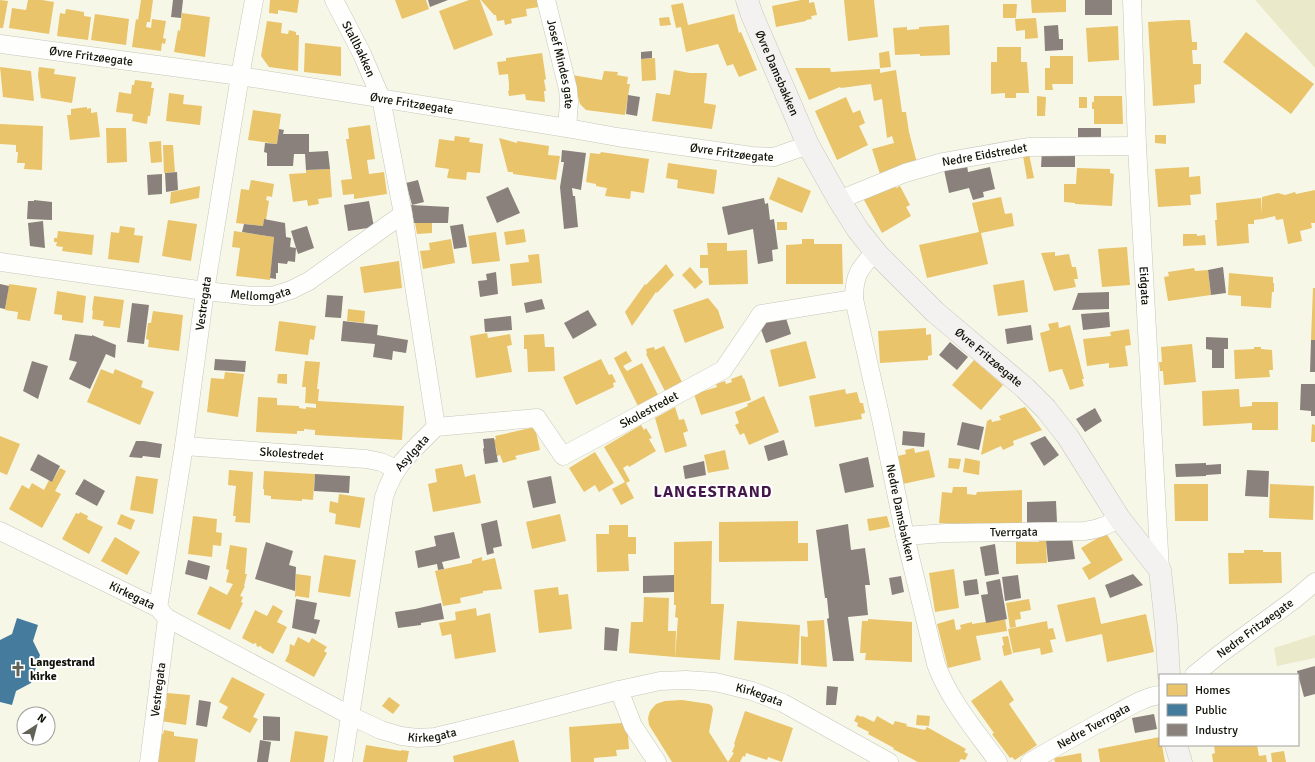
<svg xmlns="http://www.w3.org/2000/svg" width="1315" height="762" font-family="Signika,sans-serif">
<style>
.green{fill:#eae9c9}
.homes{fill:#e9c46a}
.public{fill:#457b9d}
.industry{fill:#8a817c}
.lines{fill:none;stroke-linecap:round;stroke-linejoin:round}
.minor-casing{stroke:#c6c6ba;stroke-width:19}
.secondary-casing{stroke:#c6c6ba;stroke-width:23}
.minor{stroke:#fefefc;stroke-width:18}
.secondary{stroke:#f4f2f1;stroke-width:22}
.labels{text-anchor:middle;stroke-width:4;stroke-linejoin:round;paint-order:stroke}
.street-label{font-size:12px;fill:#111108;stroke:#fff}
.poi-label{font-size:12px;font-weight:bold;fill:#111108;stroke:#fff;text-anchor:start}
.district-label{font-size:16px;font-weight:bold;letter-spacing:1px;fill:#43174a;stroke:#fff}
</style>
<rect width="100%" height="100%" fill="#f7f7e8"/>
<g class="green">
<polygon points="1255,0 1315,0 1315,68"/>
<polygon points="1315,635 1315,658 1277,666 1274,648"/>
</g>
<g class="homes">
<polygon points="0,0 8,1 3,28 0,28"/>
<polygon points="28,0 42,0 54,2 49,34 9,28 12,8 26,10"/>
<polygon points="141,0 153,0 150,22 147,22 146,27 151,28 152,19 166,21 163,38 166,39 165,44 162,43 161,51 132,47 136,19 138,20"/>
<polygon points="270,0 299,0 297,13 278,10 278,14 269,13"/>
<polygon points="395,0 426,0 429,9 402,19"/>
<polygon points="469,0 480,0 493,35 454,50 439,11"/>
<polygon points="481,0 538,0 539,7 526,9 527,16 511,19 512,23 505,25 504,20 497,21 496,15 494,15"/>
<polygon points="801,0 809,0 809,3 814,2 817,15 811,16 812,19 806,20 806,21 776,27 772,6"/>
<polygon points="844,0 874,0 878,37 848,41"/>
<polygon points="1031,0 1066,0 1066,12 1032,13"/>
<polygon points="683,3 688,25 734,14 739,33 741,32 757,70 739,77 733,64 727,66 718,44 686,52 681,27 676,28 671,5"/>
<polygon points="1003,4 1017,4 1016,18 1003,18"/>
<polygon points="66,9 84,12 84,16 91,17 88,40 57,36 60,13 65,14"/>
<polygon points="182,13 210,17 205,57 174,52 178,30 180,31"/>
<polygon points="95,14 129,19 126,45 91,40"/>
<polygon points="669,17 671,25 660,26 659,18"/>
<polygon points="1036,18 1038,38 1025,39 1025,30 1016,31 1015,19"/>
<polygon points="1180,20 1190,20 1192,42 1197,42 1197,50 1192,50 1193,64 1201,64 1201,84 1194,85 1195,103 1153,106 1148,22"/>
<polygon points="267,21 282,23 281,33 288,34 289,30 296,32 296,35 299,35 298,71 269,67 261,56"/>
<polygon points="949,25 950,55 920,56 920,54 895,55 893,28 907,27 907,30 919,29 919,27"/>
<polygon points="1118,26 1119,60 1088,62 1086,28"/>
<polygon points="1246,32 1314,84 1291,114 1223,62"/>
<polygon points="305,43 341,47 341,76 304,72"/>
<polygon points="997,47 1021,47 1021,62 1027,62 1029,93 1016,93 1016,98 1005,98 1005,93 991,94 991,62 997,62"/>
<polygon points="889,51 891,67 880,68 879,53"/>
<polygon points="542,53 546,79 544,80 546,91 544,91 545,102 526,100 525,94 509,96 508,91 509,91 509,84 508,74 499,75 497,62 506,61 506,58"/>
<polygon points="1050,56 1073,56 1073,84 1052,84 1053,90 1045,90 1045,68 1050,68"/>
<polygon points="655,58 656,80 642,81 641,59"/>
<polygon points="0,67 31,71 34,101 3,97"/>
<polygon points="39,67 55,69 54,74 76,77 72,103 41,98 38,75"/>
<polygon points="795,68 830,68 831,72 880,69 880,73 896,70 902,112 906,112 909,132 917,163 880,174 872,149 894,143 892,136 887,138 882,99 874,101 871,84 841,88 840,87 809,100"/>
<polygon points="674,70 690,73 707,73 704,103 716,105 712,129 652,121 656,93 670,95"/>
<polygon points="604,71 618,72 617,75 628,77 627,84 630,84 625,115 586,110 580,104 572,75 602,80"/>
<polygon points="135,80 152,82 151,88 154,88 150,116 148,116 147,124 132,121 133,114 116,112 119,92 131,94 132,85 134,85"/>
<polygon points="169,93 184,95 183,104 202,106 200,125 166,121"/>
<polygon points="1037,96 1046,97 1045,116 1037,116"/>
<polygon points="1094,96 1122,96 1123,124 1094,124 1094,109 1092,109 1092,102 1094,102"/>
<polygon points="846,97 853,113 860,110 865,123 859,126 868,145 837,160 815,111"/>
<rect x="1079" y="97" width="8" height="11"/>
<polygon points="87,107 87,109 91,108 91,113 97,112 100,137 70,140 67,115 71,115 71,109"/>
<polygon points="253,110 281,114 277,144 248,140"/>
<polygon points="0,124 43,126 42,170 24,169 25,163 17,163 18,152 16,152 16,145 0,144"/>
<polygon points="370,125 375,159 367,160 369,174 384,172 387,194 354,199 354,194 343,195 341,180 352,179 346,139 349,139 348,128"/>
<polygon points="106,128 126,128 127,162 107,163"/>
<polygon points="1155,135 1166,135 1166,144 1155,143"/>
<polygon points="455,136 470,138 469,142 483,144 480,173 467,172 466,180 447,178 449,169 435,167 439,139 454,141"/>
<polygon points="499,138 517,143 517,141 549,146 548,155 560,156 556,180 513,174 513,172 508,172"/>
<polygon points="161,141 162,162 151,163 149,142"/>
<polygon points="163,145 173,145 175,172 164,173"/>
<polygon points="601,152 649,159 644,193 631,191 630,199 605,196 607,188 596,186 596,184 586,182 590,153 600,154"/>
<polygon points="1029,154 1034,178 1027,179 1023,156"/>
<polygon points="668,163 717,170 714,194 677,188 678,180 666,178"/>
<polygon points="1189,167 1189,177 1200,176 1201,194 1190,195 1191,205 1158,207 1155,169"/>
<polygon points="1077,168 1110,169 1110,173 1114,174 1112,206 1075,204 1075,203 1064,202 1064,184 1076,184"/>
<polygon points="330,169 332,197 318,199 319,204 308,206 307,200 293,202 289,174 306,173 306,170"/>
<polygon points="778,177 811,191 802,213 769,199"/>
<polygon points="251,180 274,184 272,197 267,196 266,200 269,201 266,220 264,219 263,226 236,223 241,189 249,190"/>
<polygon points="892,181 896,188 900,186 910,205 906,207 911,216 882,233 863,198"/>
<polygon points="200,186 199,198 170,204 171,192"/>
<polygon points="1315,190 1315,223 1311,223 1312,228 1300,231 1302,241 1288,244 1283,219 1276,220 1275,216 1262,219 1254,220 1254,224 1248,224 1249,243 1217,246 1215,220 1217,220 1216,203 1261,198 1262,214 1262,197 1278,193 1285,195 1295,192 1296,194"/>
<polygon points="1001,197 1005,214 1012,213 1014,226 981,233 988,264 927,278 919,245 979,232 972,203"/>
<polygon points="168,220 197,224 191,261 162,256"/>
<rect x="777" y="222" width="10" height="8"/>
<polygon points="415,223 432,223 432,233 417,234"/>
<polygon points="120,226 135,228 134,235 143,236 139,263 108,259 111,232 119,233"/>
<polygon points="524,229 526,242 506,245 504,232"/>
<polygon points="58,231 94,235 92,255 62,251 63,247 56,246 57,242 54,242 54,238 57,238"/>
<polygon points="234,231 274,237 270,280 236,276 240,248 232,247"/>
<polygon points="496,232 500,261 472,264 468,236"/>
<polygon points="1183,234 1197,234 1197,236 1205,235 1206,245 1183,246"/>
<polygon points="451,239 455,263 423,269 420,251 430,250 429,243"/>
<polygon points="802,239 814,239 814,244 842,244 843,284 786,284 786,245 802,244"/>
<polygon points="707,243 727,243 727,251 747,250 748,284 709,285 708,268 700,268 700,255 708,255"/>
<polygon points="1127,247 1130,285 1102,287 1098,249"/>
<polygon points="1055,252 1055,256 1069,254 1072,267 1076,267 1078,279 1074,279 1076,287 1054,291 1041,253"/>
<polygon points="539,254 542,283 512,286 510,264 529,262 528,255"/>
<polygon points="399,261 402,288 364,293 360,267"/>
<polygon points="666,264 674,275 657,293 656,292 632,326 625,312 645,284 646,285"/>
<polygon points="690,267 703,282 695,289 682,275"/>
<polygon points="1194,268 1195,271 1208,270 1211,295 1168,301 1164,277 1169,276 1168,272"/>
<polygon points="1229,273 1273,277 1273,283 1274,283 1274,292 1272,292 1271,308 1241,306 1241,296 1228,295"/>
<polygon points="1024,280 1028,312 998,316 993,285"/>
<polygon points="9,284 37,288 30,321 17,319 18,312 5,310"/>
<polygon points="1313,288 1315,288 1315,340 1311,340"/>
<polygon points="57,291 86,296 83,323 62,320 62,315 54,314"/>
<polygon points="94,296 124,300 120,328 103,326 104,321 92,319 93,311 92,310"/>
<polygon points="708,298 718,310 724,328 685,343 673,310"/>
<polygon points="348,309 365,311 364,323 347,321"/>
<polygon points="153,311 183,315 179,351 148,347 149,340 146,339 148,323 151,323"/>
<polygon points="279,321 316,326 314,340 310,339 308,355 275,351"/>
<polygon points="1058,322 1059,328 1070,325 1084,379 1082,379 1084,386 1070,390 1062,369 1049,372 1040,333 1050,330 1048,324"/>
<polygon points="926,328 926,335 931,334 932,355 928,356 928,360 880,363 878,331"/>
<polygon points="1129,329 1131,345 1125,346 1128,366 1109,368 1109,363 1087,366 1083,339 1111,336 1110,332"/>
<polygon points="487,333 488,338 510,334 512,345 507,346 512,372 476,378 470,336"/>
<polygon points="544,334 545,347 554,347 555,371 528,372 527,349 524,349 524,335"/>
<polygon points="806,341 816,378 779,387 770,350"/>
<polygon points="1192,344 1196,382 1164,385 1163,371 1160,371 1159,362 1162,362 1161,347"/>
<polygon points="664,346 685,388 668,397 646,354 647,353 646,349 654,347 655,350"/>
<polygon points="1254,347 1261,347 1261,349 1272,350 1273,370 1269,370 1270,377 1235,379 1234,350 1254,349"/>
<polygon points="626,351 632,361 623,366 627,371 642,363 660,399 640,410 614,358"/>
<polygon points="601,359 609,375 612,374 616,382 613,383 614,387 576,405 563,377"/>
<polygon points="974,360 1003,385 981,410 952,385"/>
<polygon points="305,361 320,362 317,389 319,389 318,401 404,406 402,440 315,435 315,430 304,429 304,431 297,431 297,434 256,432 258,397 277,398 277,405 299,406 299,408 306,409 306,407 316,408 316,404 305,403 306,387 302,387"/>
<polygon points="101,369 113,374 115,369 143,381 141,387 154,392 140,425 87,402"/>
<polygon points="225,372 244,374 238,417 207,412 211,378 224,379"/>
<polygon points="278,374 287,374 287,384 277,383"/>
<polygon points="742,375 743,379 744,378 751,400 701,415 694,394 717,387 716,384 725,381 726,384 732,382 731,379"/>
<polygon points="845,389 846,394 857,392 860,403 863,403 865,413 861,414 862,419 815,427 809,396"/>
<polygon points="1239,389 1240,407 1252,406 1252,402 1278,402 1278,430 1252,430 1252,423 1203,426 1202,391"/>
<polygon points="764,396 779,432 749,445 744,433 740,435 735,425 739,423 735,412 748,406 747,404"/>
<polygon points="675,407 679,420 684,419 688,431 683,433 687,446 665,453 655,418"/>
<polygon points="1025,407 1042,430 1013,441 1014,445 1003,450 1001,446 981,455 987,421 991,419 992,422 1001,420 999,416"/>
<polygon points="1312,424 1315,425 1315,442 1311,442"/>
<polygon points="641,425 644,430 646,428 652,438 649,439 656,451 629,467 628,465 623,468 630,481 626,483 634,498 621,505 612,489 625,482 604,447"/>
<polygon points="535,427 540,450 515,456 517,459 503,463 500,455 497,456 496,446 495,447 494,440 496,439 495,436"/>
<polygon points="0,436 20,444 7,475 0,472"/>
<polygon points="914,448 915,453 929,450 935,477 903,484 898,456 906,454 905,450"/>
<polygon points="725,450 729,469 708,473 704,455"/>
<polygon points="595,452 614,483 599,492 595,485 584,492 569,468"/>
<polygon points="949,458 961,459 959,469 948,468"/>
<polygon points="965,458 980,461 979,475 963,472"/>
<polygon points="462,464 465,477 475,474 481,503 433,512 428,484 437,482 435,469"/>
<polygon points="60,468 66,471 55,491 61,494 42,528 9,509 22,485 29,489 32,483 44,490 49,480 52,482"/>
<polygon points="229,470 253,472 250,523 235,522 236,516 233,516 236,486 228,485"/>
<polygon points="264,471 315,474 313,500 302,499 302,501 271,499 271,496 264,495 264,489 263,489"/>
<polygon points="136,476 158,479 153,514 130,510"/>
<polygon points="1174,484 1208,484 1208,521 1175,521"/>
<polygon points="1270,484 1314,486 1313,520 1269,518"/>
<polygon points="953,487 967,487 967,494 976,495 977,492 1022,490 1022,523 973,525 939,523 942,492 952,493"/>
<polygon points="339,494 365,498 360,528 335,524 336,514 329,512 330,501 338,503"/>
<polygon points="80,512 88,516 87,519 103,527 89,554 62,539 76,513 79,514"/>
<polygon points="121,514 135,520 131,530 117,524"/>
<polygon points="560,514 566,541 532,549 526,522"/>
<polygon points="193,516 217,519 216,532 222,533 221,546 213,545 212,557 188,554"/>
<polygon points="887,516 890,527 869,531 867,519"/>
<polygon points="798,521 798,543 808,543 808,561 719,562 719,522"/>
<polygon points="609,525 628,525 628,537 636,537 636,554 628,554 629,571 597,572 596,534 609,534"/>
<polygon points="1106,533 1123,560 1089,580 1082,568 1091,563 1081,548"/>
<polygon points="115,537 140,552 127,575 101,561"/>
<polygon points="1046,540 1047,563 1016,564 1016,542 1039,542 1039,541"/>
<polygon points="712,541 711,604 724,604 720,660 675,657 678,618 675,617 676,605 674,605 674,542"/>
<polygon points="230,545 247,548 245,574 247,574 244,586 245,586 240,596 243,597 241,602 243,603 230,630 197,614 210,586 227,595 233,584 226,582 229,570 226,569"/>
<polygon points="1244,550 1263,550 1263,552 1281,552 1282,583 1229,584 1228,553 1244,553"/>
<polygon points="324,555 356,560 350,597 318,592"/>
<polygon points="482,557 482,561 495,558 502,589 483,591 483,593 460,598 461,603 443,606 435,571 472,563 472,560"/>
<polygon points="954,569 959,608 935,612 929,573"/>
<polygon points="296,574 311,576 309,598 296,596 296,597 295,597"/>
<polygon points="558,587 559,595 568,594 572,629 539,633 534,590"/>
<polygon points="644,597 669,598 668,631 676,631 675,657 629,653 631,622 643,622"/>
<polygon points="1095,597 1101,624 1146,614 1154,652 1107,662 1102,634 1066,642 1057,605"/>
<polygon points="1029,599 1031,610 1020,612 1021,619 1015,620 1016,627 1010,628 1006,603"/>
<polygon points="273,605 283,611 277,622 287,627 273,654 262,648 261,646 257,647 256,643 253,644 242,638 255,610 267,616"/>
<polygon points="476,608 477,616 490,613 496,652 455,659 451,634 442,636 439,623 456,620 455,612"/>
<polygon points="868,619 912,622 912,662 865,660 866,653 860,653 861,635 862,621 868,621"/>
<polygon points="954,619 956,630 961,629 960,625 972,622 972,624 1005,619 1007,631 976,636 981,660 948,668 937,624"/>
<polygon points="824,620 827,667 801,665 801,636 808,637 807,621"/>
<polygon points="737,621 800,625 798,664 734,660"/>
<polygon points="1047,621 1048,629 1053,628 1056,639 1050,640 1053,652 1041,655 1040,648 1013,653 1008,629"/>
<polygon points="1008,636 1012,654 1004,656 1002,646 1004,645 1002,637"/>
<polygon points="298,637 309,643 312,638 327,647 324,651 327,653 314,677 285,661 289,653 290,644 294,646"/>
<polygon points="232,677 265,694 253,717 258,719 250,733 222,718 228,707 219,702"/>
<polygon points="1001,680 1014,700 1009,704 1037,745 1015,760 1012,757 1010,758 992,734 994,733 971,701"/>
<polygon points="167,693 190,695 186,725 161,721 162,708 166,708"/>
<polygon points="389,697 400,705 393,714 382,706"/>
<polygon points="682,700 709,704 712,706 713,710 709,732 728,762 734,753 732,752 735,745 734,744 745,711 793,728 782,762 768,757 767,760 746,753 745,757 743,756 740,762 672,762 649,725 648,718 650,711 656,704 665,701"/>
<polygon points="857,715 862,717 862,716 874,722 877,716 893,725 895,721 907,724 906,726 925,730 927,727 966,749 964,752 968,754 965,760 961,759 959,762 918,762 893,749 894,748 868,734 869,732 857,726 858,723 854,721"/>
<polygon points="917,715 930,716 929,726 916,725"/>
<polygon points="622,723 628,735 629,749 616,750 617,756 594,758 594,762 571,762 569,727"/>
<polygon points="164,730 174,732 174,736 198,739 195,762 158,762 162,734 163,734"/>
<polygon points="295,731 328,736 324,762 290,762"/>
<polygon points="1160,737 1160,745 1162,745 1165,762 1100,762 1098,749"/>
<polygon points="514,740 519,762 454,762 453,756"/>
<polygon points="366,745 401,751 401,750 409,751 407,762 363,762"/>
<polygon points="1214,745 1257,745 1259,756 1266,755 1267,762 1213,762 1212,754 1215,753"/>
<polygon points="1284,751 1286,762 1272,762 1271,753"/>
<polygon points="1081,753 1082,762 1055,762 1054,758"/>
</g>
<polygon class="public" points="17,618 38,625 33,641 40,655 31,683 16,691 12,705 0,702 0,640 12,634"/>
<g class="industry">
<polygon points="173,0 183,0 181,18 171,17"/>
<polygon points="428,0 448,0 430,7"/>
<rect x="1085" y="0" width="27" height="15"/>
<polygon points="1058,25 1059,39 1063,39 1063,50 1045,51 1044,26"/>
<polygon points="652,51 652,58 641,59 641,52"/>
<polygon points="628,95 640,97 637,116 626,114"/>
<polygon points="1078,128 1101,128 1101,141 1078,140"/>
<polygon points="279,129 284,130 283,134 309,134 309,152 328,151 330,169 306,170 305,154 294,154 293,166 267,166 267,153 264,152 265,143 277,144"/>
<polygon points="562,150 586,153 581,190 572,188 573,196 575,196 578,227 564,229 560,187 564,162 561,162"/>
<polygon points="1042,150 1075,150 1075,167 1041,167"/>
<polygon points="967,165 968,172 990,167 995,189 983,192 984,197 973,200 969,188 949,193 944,170"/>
<polygon points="177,172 178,190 166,192 165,173"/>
<polygon points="162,174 162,194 148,195 147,175"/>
<polygon points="418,180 424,202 412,205 406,183"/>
<polygon points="508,187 520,213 497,223 486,197"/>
<polygon points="764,198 765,204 768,203 770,220 774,219 778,249 772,250 773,261 758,264 753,229 728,235 722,207"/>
<polygon points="34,200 52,202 52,220 27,219 28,201 34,201"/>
<polygon points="369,201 374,227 348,231 344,205"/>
<polygon points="411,205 449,207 448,223 414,223"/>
<polygon points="264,219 285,223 286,237 291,238 290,247 296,248 291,231 307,226 314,248 298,254 296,248 295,262 288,261 287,264 278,263 278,273 276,273 276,279 270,278 274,237 242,232 244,224 263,226"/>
<polygon points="43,221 45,248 30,246 28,223"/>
<polygon points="463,224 467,247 454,249 450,226"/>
<polygon points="1223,267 1226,293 1211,295 1208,270"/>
<polygon points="496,272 498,294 480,297 478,281 487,280 486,274"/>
<polygon points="0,284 9,286 5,309 0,308"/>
<polygon points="1109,292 1109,309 1072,310 1078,293"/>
<polygon points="327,295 343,296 341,318 325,317"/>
<polygon points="542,299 545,309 526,313 524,303"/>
<polygon points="132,303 149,305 144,344 127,342"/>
<polygon points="588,310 597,325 573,339 564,323"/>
<polygon points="1109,312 1110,327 1083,330 1081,314"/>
<polygon points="785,315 791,334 766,343 759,324"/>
<polygon points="511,316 512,330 485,332 484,319"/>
<polygon points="343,321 378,325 377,335 408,340 406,353 393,351 392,360 373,357 375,344 341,341"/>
<polygon points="1031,325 1033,340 1007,344 1005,329"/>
<polygon points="75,334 92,336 92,335 116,345 115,358 106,354 90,389 69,379 77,362 69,360"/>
<polygon points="1206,337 1228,338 1228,349 1224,349 1224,368 1212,368 1212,350 1206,349"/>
<polygon points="1311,340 1315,340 1315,372 1310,372"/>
<polygon points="950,342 968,357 957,370 939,355"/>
<polygon points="215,359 246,361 245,372 214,370"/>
<polygon points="32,361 48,366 38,399 23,391"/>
<polygon points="1301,384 1315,384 1315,416 1311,416 1311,411 1300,410"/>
<polygon points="1095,408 1102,421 1085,432 1076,419"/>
<polygon points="962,422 984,427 979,450 957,445"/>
<polygon points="903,431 925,433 924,447 902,445"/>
<polygon points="1045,436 1059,455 1044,466 1030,443"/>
<polygon points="494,438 498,462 485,464 483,449 484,448 483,439"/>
<polygon points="784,440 788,455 768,461 764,446"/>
<polygon points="136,441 144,441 162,444 160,458 143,456 142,458 129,457"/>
<polygon points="38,454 60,466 52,482 30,470"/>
<polygon points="868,457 874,487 845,493 839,464"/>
<polygon points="704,461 706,475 685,479 683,466"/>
<polygon points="1206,463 1206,465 1221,464 1221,474 1206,475 1206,476 1176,477 1175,464"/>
<polygon points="1247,470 1269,471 1268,497 1245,496"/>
<polygon points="315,474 350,476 349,493 314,491"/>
<polygon points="551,476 556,503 533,508 527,481"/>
<polygon points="84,479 105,491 97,506 75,494"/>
<polygon points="1056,501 1057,522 1027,523 1027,502"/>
<polygon points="497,520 502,546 493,548 494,553 487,555 481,524"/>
<polygon points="848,524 851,550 865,548 870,585 865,585 868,615 848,617 854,661 833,661 827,619 829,618 827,598 825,598 816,530"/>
<polygon points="454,532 460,558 442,562 444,569 438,570 437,564 418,568 415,551 436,546 434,536"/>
<polygon points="1072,538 1075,559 1048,562 1046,541"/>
<polygon points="266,542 293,551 289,565 296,567 295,591 255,579"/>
<polygon points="995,544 999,574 985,576 980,547"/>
<polygon points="188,560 210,566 207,580 185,574"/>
<polygon points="1133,574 1143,585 1110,598 1105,585"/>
<polygon points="674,575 674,592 643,593 643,576"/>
<polygon points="1018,575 1021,598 1005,601 1002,577"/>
<polygon points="901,576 904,592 892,595 889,578"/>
<polygon points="977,579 979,594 965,596 963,581"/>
<polygon points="1000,579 1007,619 986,623 981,595 988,594 986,582"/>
<polygon points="296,599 317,603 314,619 320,620 316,634 292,628"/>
<polygon points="441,603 444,619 421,623 421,625 398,628 395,612 415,609"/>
<polygon points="605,627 619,629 617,651 604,650"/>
<polygon points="1315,666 1315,694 1304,697 1297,671"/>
<polygon points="827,686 838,687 836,705 826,705"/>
<polygon points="199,700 211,702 207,727 196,725"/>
<polygon points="1154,714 1157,729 1135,733 1132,718"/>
<polygon points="263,716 280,717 280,741 263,740"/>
<polygon points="260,740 271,742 268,762 257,762"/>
</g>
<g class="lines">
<defs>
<g id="minor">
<path id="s1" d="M 334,0 L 362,54 L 381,98 L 403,214 L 436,427 C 413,450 394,465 384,497 L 343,762"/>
<path id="s2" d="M 546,0 L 568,89 L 569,102 L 567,128"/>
<path id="s3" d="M 1132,0 L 1137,146 L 1160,570"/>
<path id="s4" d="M 0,44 L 240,76 L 567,128 L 617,137 L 752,156 L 774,157 L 808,145"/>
<path id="s5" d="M 839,200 L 905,173 L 943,162 L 1028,147 L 1137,146"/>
<path id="s6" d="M 875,252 C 859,269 854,275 854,299 L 881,419 L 905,536 L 936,664 C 949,700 976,731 998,762"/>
<path id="s7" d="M 0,262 L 205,291 L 252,296 L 272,296 L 291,290 L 309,281 L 403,214"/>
<path id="s8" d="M 436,427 L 537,418 L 563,456 L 723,370 L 761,314 L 854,299"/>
<path id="s9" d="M 184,446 L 366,459 L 381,462 L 396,469"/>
<path id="s10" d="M 0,531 L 158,608 L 167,618 L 351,716 L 381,730 L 401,736 L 418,738 L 435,737 L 528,714 L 619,690 L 660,681 L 686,680 L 715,682 L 752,691 L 783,703 L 889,762"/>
<path id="s11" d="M 905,536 L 946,533 L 1084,531 C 1099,529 1106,526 1119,518"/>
<path id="s12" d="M 158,608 L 184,446 L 205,291 L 240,76 L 254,0"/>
<path id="s13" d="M 1194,675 L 1220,654 L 1295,599 L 1315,582"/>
<polyline points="619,690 633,726 657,762"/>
<path id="s14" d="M 149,762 L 167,618"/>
<path id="s15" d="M 1030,762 C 1057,746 1084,731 1112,716 C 1127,708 1143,697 1160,695"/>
</g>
<g id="secondary">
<path id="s16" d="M 747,0 L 752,15 L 808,145 L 839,200 L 858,230 L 878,255 L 935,312 L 1025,388 L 1046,409 L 1068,437 L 1119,518 L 1160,570 L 1166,625 L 1169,675"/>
<polyline points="1176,745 1181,762"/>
</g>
</defs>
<use href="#minor" class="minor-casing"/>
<use href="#secondary" class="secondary-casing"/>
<use href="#minor" class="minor"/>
<use href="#secondary" class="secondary"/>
</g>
<defs>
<symbol id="church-bare" viewBox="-9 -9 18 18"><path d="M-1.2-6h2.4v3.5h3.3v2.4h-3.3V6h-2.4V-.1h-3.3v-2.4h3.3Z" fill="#626256" stroke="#fff" stroke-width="2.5" paint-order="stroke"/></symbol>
</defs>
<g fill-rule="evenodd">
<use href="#church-bare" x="7" y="658" width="22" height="22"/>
</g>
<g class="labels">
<g class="street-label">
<text dy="4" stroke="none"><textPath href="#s1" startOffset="55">Stallbakken</textPath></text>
<text dy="4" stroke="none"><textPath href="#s4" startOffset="92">Øvre Fritzøegate</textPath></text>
<text dy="4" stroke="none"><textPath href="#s2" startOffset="66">Josef Mindes gate</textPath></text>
<text dy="4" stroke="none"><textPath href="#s16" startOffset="79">Øvre Damsbakken</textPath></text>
<text dy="4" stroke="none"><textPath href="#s4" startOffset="416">Øvre Fritzøegate</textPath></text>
<text dy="4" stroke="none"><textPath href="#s4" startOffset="740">Øvre Fritzøegate</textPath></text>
<text dy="4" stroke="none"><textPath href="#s5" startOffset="153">Nedre Eidstredet</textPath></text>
<text dy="4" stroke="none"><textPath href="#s3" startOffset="286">Eidgata</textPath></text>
<text dy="4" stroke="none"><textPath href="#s7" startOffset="263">Mellomgata</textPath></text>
<text dy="4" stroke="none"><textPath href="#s12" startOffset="308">Vestregata</textPath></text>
<text dy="4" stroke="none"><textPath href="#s16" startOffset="439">Øvre Fritzøegate</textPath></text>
<text dy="4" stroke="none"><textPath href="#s8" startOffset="245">Skolestredet</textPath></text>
<text dy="4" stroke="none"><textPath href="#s9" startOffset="108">Skolestredet</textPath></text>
<text transform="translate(412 453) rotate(-48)" y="4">Asylgata</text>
<text dy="4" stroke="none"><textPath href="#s6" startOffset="272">Nedre Damsbakken</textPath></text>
<text dy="4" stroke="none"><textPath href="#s11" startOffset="109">Tverrgata</textPath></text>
<text dy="4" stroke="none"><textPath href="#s10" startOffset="147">Kirkegata</textPath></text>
<text dy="4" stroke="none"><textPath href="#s13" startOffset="77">Nedre Fritzøegate</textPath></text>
<text dy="4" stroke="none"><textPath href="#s14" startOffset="73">Vestregata</textPath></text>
<text dy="4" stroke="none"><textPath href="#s10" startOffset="819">Kirkegata</textPath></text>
<text dy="4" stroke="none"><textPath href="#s15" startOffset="73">Nedre Tverrgata</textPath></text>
<text dy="4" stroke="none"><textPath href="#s10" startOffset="483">Kirkegata</textPath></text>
</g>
<g class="poi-label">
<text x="30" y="666">Langestrand<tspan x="30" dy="14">kirke</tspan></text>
</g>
<g class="district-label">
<text x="713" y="497">LANGESTRAND</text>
</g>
</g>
<rect x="1159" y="674" width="140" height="72" fill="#ffffff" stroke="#a0a09c"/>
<rect x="1167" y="684" width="20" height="12" fill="#e9c46a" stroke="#a0a09c"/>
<text x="1195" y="694" font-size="12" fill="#111108">Homes</text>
<rect x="1167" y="704" width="20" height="12" fill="#457b9d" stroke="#a0a09c"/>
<text x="1195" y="714" font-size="12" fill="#111108">Public</text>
<rect x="1167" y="724" width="20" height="12" fill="#8a817c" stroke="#a0a09c"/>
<text x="1195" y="734" font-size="12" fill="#111108">Industry</text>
<g transform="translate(36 726) rotate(36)"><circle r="19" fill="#ffffff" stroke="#a0a09c"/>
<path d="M0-3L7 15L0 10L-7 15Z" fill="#626256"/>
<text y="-6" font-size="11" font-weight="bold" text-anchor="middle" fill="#111108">N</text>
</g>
</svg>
